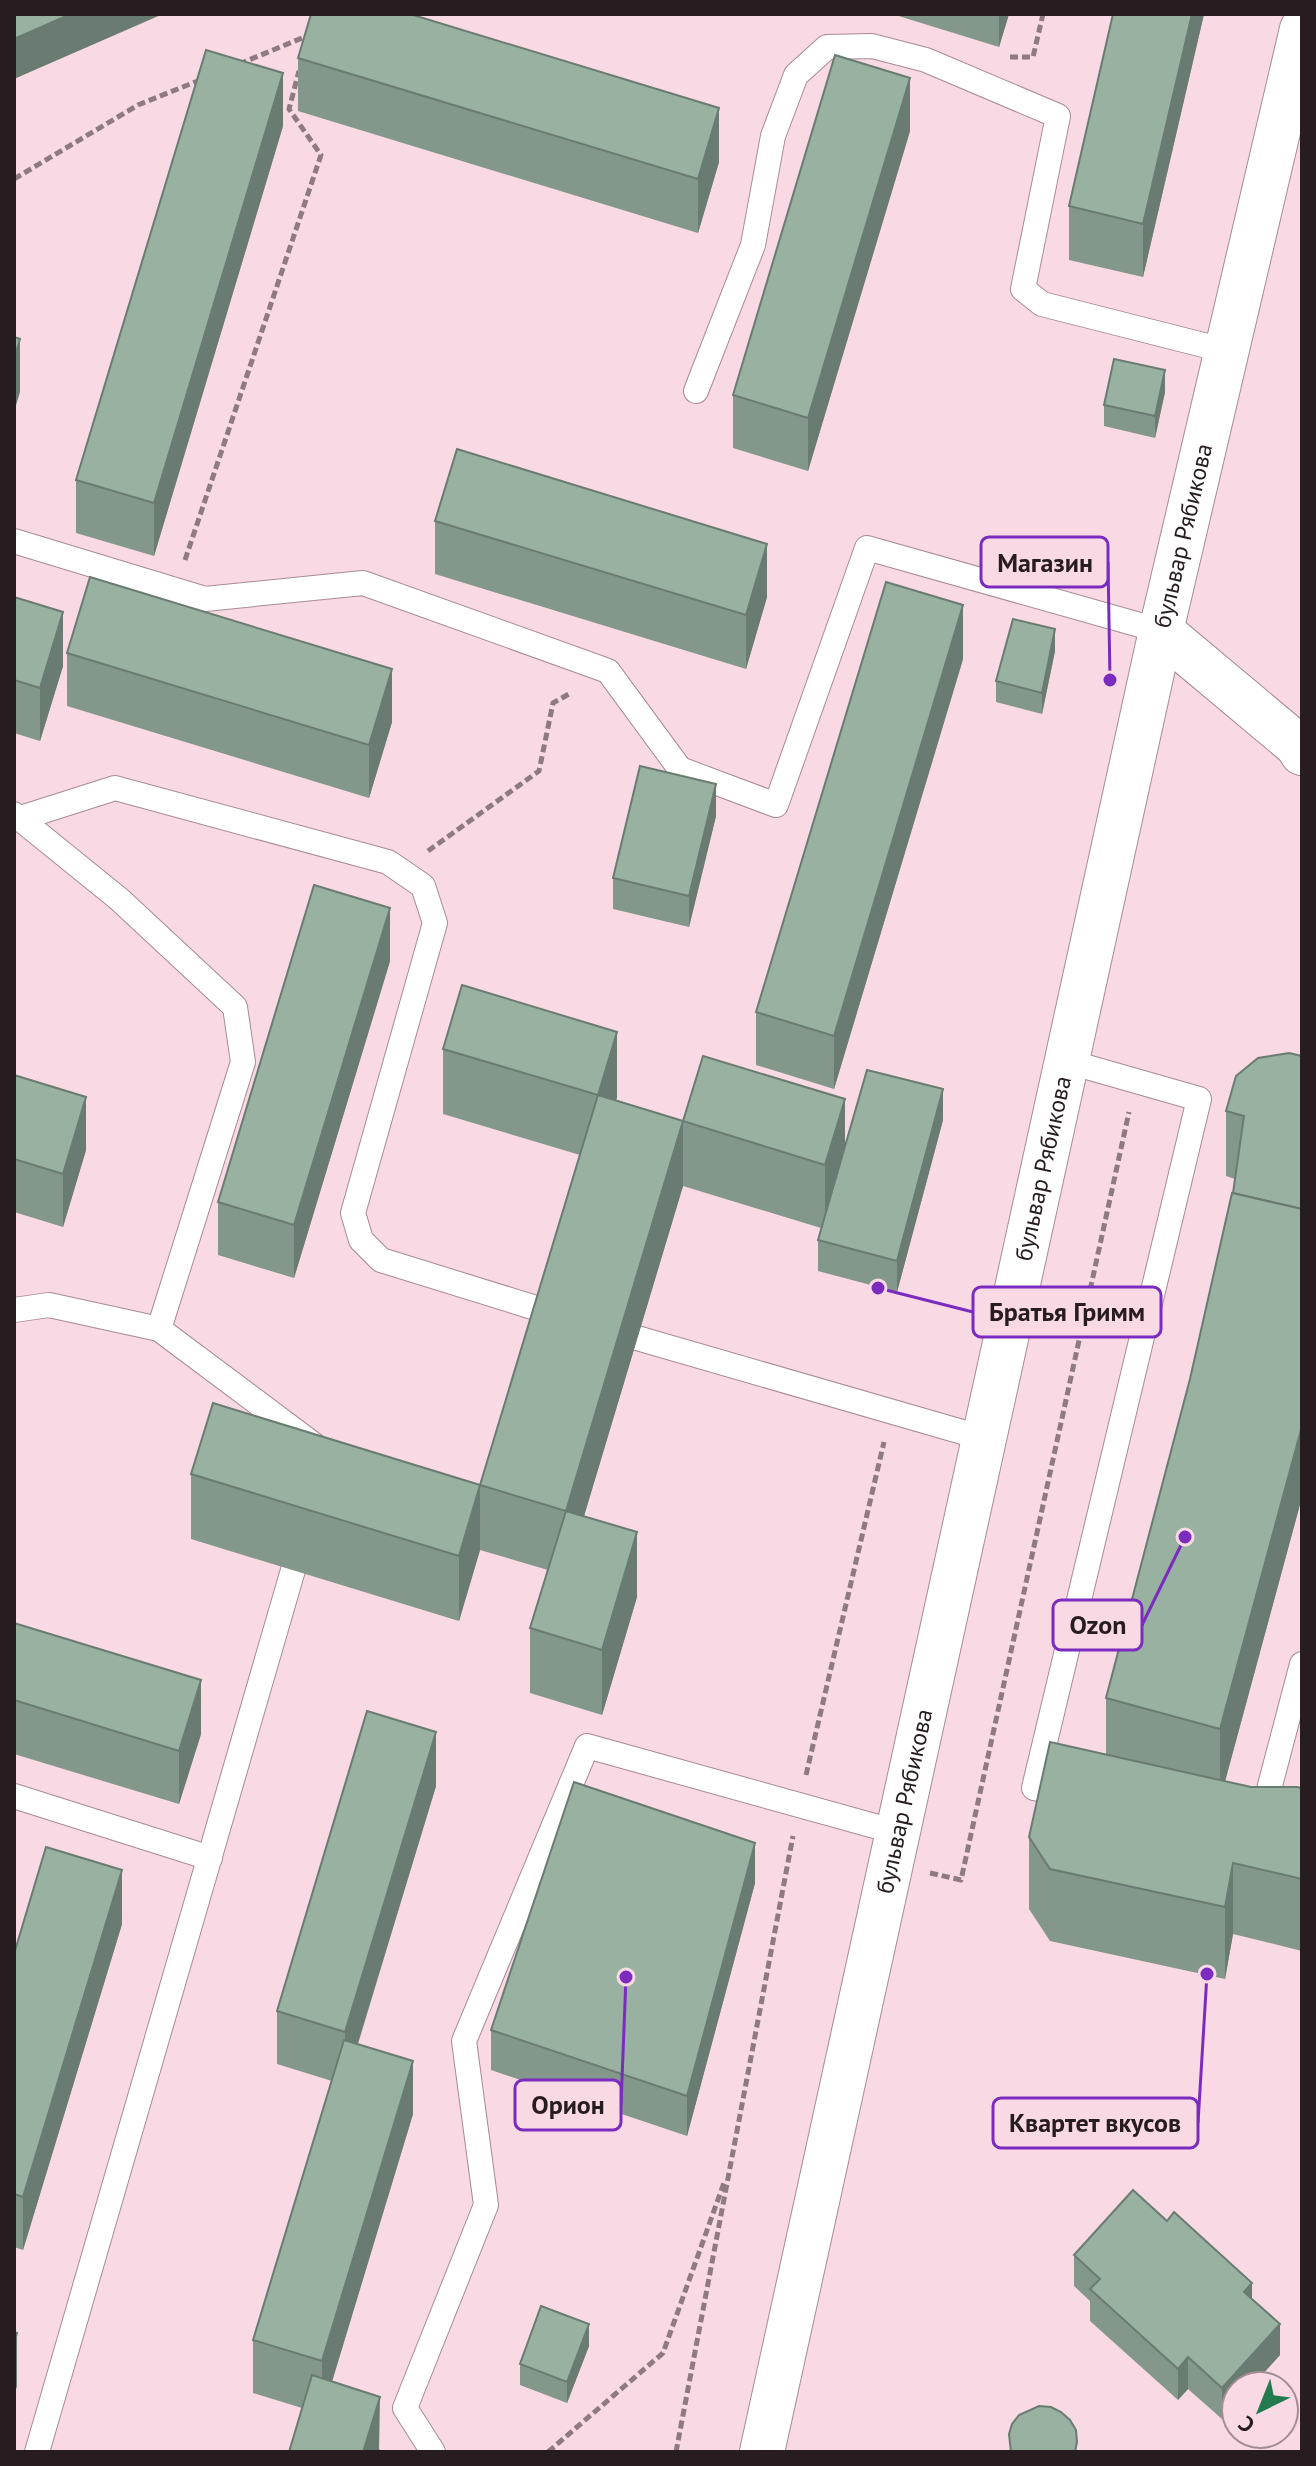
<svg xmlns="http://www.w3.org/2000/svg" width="1316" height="2466" font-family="'PT Sans',sans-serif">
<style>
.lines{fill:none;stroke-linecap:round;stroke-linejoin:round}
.lane-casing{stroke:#a78b94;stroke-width:26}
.street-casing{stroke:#a78b94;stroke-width:46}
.secondary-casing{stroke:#a78b94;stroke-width:46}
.path{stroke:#8f7a82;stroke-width:5;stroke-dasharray:8 4;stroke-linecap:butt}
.lane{stroke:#fff;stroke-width:24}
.street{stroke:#fff;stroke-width:44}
.secondary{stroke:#fff;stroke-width:44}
.wall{fill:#83988a}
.shaded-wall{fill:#6a7c71}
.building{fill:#98b1a1;stroke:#6a7c71;stroke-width:2}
.labels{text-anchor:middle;stroke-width:7;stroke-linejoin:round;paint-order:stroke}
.street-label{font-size:24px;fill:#271c20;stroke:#f8d9e4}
.leader{fill:none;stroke:#7b2cbf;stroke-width:3}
.callout-dot{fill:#7b2cbf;stroke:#f8d9e4;stroke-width:3}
.callout{fill:#f8d9e4;stroke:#7b2cbf;stroke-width:3}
.callout-label{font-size:26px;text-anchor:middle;font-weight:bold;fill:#271c20}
</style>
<rect width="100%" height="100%" fill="#f8d9e4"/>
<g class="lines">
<defs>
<g id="lane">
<polyline points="696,391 753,245 773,136 796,75 827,47 872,46 926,60 1058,116 1023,289 1042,304 1227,351"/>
<polyline points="14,541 205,599 363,583 608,671 680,769 776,805 867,548 1161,631"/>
<polyline points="14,814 119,899 235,1007 243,1062 159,1329"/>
<polyline points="21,818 115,788 388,862 423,886 435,923 353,1213 361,1240 381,1260 552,1313"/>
<polyline points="1066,1061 1199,1099 1034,1788 1072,1796"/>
<polyline points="14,1310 49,1305 159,1329 314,1445"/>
<polyline points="637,1338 983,1438"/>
<polyline points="14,1796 210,1858"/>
<polyline points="1262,1816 1302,1664"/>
<polyline points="37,2452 293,1570"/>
<polyline points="433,2452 405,2408 486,2205 464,2041 587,1746 896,1832"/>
</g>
<polyline id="street" points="1161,631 1297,745 1302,753"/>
<g id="secondary">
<path id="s1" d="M 762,2452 L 1161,631 L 1302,29"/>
</g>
</defs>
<use href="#lane" class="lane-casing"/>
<use href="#street" class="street-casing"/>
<use href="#secondary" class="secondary-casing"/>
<g class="path">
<polyline points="1010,57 1033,57 1043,14"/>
<polyline points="239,64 307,36"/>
<polyline points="14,179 138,105 200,80"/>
<polyline points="185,560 321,155 289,109 299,71"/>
<polyline points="428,851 539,771 553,703 569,694"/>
<polyline points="806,1775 884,1442"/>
<polyline points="930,1873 961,1880 1129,1112"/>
<polyline points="548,2452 663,2353 725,2180"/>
<polyline points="676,2452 793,1836"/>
</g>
<use href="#lane" class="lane"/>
<use href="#street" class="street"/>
<use href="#secondary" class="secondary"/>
</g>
<g class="wall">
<polygon points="892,14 1009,14 999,47"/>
<polygon points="1113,14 1204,14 1143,277 1069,260 1069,206"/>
<polygon points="298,58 719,162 698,233 298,111"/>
<polygon points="283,126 154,556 76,533 76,480"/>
<polygon points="910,131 808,471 733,448 733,395"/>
<polygon points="1165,392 1155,438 1104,426 1104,405"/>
<polygon points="435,521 767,597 746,669 435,574"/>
<polygon points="14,597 63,666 40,741 14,733"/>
<polygon points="1055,651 1042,714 996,702 996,681"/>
<polygon points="67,653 392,722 369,798 67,706"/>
<polygon points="963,659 834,1089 756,1065 756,1012"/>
<polygon points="716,816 689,927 613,909 613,878"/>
<polygon points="390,961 294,1278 218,1255 218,1202"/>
<polygon points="443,1049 617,1097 616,1101 683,1121 845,1146 943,1120 897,1292 818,1271 818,1240 821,1228 683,1186 584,1516 637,1597 602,1715 530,1693 530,1628 548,1570 480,1550 480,1485 580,1155 443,1114"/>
<polygon points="1302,1056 1302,1497 1225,1781 1251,1787 1302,1788 1302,1951 1233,1934 1225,1979 1050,1941 1029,1909 1029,1837 1106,1755 1106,1698 1190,1379 1233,1193 1235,1179 1226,1176 1226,1111"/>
<polygon points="14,1075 86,1150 63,1227 14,1212"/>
<polygon points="191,1474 480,1550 459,1621 191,1539"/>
<polygon points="14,1623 201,1734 179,1804 14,1754"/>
<polygon points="436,1786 358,2044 413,2114 332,2382 380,2450 379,2452 289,2452 302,2408 253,2393 253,2340 332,2081 277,2064 277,2011"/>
<polygon points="755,1883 687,2136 491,2070 491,2030"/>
<polygon points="122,1924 23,2250 14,2247 14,1954"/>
<polygon points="1074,2255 1252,2299 1280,2355 1222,2419 1188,2389 1178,2400 1090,2321 1090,2301 1074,2286"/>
<polygon points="589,2346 567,2403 520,2385 520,2364"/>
</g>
<g class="shaded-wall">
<polygon points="71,14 163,14 14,79 14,39"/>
<polygon points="999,14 1009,14 999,47"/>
<polygon points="1192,14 1204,14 1143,277 1143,224"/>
<polygon points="283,73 283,126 154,556 154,503"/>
<polygon points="910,78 910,131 808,471 808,418"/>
<polygon points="719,108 719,162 698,233 698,179"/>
<polygon points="20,339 20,392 14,412 14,359"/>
<polygon points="1165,370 1165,392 1155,438 1155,416"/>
<polygon points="767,544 767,597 746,669 746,615"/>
<polygon points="963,605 963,659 834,1089 834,1036"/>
<polygon points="63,612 63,666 40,741 40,688"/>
<polygon points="1055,629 1055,651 1042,714 1042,693"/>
<polygon points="392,669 392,722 369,798 369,745"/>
<polygon points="716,784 716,816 689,927 689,896"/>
<polygon points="390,908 390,961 294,1278 294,1225"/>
<polygon points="617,1032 617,1097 598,1160 598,1095"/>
<polygon points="943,1089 943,1120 897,1292 897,1261"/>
<polygon points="86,1097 86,1150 63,1227 63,1174"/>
<polygon points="845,1099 845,1164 825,1230 825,1165"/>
<polygon points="683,1121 683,1186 566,1576 566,1511"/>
<polygon points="1302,1426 1302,1497 1220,1800 1220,1729"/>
<polygon points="480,1485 480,1550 459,1621 459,1556"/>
<polygon points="637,1532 637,1597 602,1715 602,1650"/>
<polygon points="201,1680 201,1734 179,1804 179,1751"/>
<polygon points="436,1732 436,1786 345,2085 345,2032"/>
<polygon points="755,1843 755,1883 687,2136 687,2096"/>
<polygon points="1233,1863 1233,1934 1225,1979 1225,1907"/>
<polygon points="122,1870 122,1924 23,2250 23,2197"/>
<polygon points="413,2061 413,2114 322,2414 322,2361"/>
<polygon points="1252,2283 1252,2315 1244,2292"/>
<polygon points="589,2324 589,2346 567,2403 567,2382"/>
<polygon points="1280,2324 1280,2355 1252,2386 1236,2386 1236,2404 1222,2419 1222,2388"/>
<polygon points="17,2333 17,2386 14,2397 14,2344"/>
<polygon points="1188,2357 1188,2389 1178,2400 1178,2369"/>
<polygon points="380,2397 379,2452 363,2452"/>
</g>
<g class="building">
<polygon points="14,14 71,14 14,39"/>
<polygon points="311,14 410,14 719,108 698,179 298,58"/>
<polygon points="1113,14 1192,14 1143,224 1069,206"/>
<polygon points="206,50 283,73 154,503 76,480"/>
<polygon points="835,55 910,78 808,418 733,395"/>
<polygon points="14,337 20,339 14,359"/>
<polygon points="1114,359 1165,370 1155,416 1104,405"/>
<polygon points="457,449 767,544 746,615 435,521"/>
<polygon points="90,577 392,669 369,745 67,653"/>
<polygon points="886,582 963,605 834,1036 756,1012"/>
<polygon points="14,597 63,612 40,688 14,680"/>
<polygon points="1013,619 1055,629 1042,693 996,681"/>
<polygon points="640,766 716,784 689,896 613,878"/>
<polygon points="314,885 390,908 294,1225 218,1202"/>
<polygon points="462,985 617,1032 598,1095 443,1049"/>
<polygon points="1289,1053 1302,1056 1302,1209 1233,1193 1244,1116 1226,1111 1236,1076 1258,1058"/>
<polygon points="703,1056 845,1099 825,1165 683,1121 566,1511 480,1485 598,1095 683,1121"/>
<polygon points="867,1070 943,1089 897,1261 818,1240"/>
<polygon points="14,1075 86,1097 63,1174 14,1159"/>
<polygon points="1232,1193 1302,1209 1302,1426 1220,1729 1106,1698 1190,1379"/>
<polygon points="213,1403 480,1485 459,1556 191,1474"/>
<polygon points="566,1511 637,1532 602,1650 530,1628"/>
<polygon points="14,1623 201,1680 179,1751 14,1700"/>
<polygon points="367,1711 436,1732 345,2032 277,2011"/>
<polygon points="1050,1742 1251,1787 1297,1787 1302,1788 1302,1879 1233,1863 1225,1907 1050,1869 1029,1837"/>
<polygon points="574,1782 755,1843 687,2096 491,2030"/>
<polygon points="46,1847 122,1870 23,2197 14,2194 14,1954"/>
<polygon points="344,2040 413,2061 322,2361 253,2340"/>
<polygon points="1133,2190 1167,2221 1174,2212 1252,2283 1244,2292 1280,2324 1222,2388 1188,2357 1178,2369 1090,2289 1100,2279 1074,2255"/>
<polygon points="541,2306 589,2324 567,2382 520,2364"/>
<polygon points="14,2332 17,2333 14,2344"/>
<polygon points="312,2375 380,2397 363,2452 289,2452"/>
<polygon points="1039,2406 1051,2407 1061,2412 1070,2420 1076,2430 1077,2442 1075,2452 1011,2452 1009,2434 1012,2424 1019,2415"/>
</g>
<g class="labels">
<g class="street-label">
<text dy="8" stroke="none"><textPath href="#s1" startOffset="1962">бульвар Рябикова</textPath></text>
<text dy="8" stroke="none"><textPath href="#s1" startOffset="1314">бульвар Рябикова</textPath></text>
<text dy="8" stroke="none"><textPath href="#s1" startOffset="666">бульвар Рябикова</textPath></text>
</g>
</g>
<path class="leader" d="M1110 680L1108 562M878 1288L973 1312M1185 1537L1142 1625M626 1977L621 2105M1207 1974L1198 2123"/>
<g class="callout-dot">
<circle cx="1110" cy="680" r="8"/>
<circle cx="878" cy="1288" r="8"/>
<circle cx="1185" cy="1537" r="8"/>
<circle cx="626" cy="1977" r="8"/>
<circle cx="1207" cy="1974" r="8"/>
</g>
<g class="callout">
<rect x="981" y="537" width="127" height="50" rx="8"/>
<rect x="973" y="1287" width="188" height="50" rx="8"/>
<rect x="1053" y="1600" width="89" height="50" rx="8"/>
<rect x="515" y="2080" width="106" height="50" rx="8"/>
<rect x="993" y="2098" width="205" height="50" rx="8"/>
</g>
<g class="callout-label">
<text x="1045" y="572">Магазин</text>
<text x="1067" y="1321">Братья Гримм</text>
<text x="1098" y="1634">Ozon</text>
<text x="568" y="2114">Орион</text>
<text x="1095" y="2132">Квартет вкусов</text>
</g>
<rect width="1316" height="2466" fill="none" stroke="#271c20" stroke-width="32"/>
<g transform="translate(1260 2410) rotate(223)"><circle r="38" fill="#f8d9e4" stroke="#a48d96" stroke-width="2"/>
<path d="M0-6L14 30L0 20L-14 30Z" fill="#227a4e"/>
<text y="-12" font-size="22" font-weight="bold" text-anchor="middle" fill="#271c20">С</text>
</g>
</svg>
